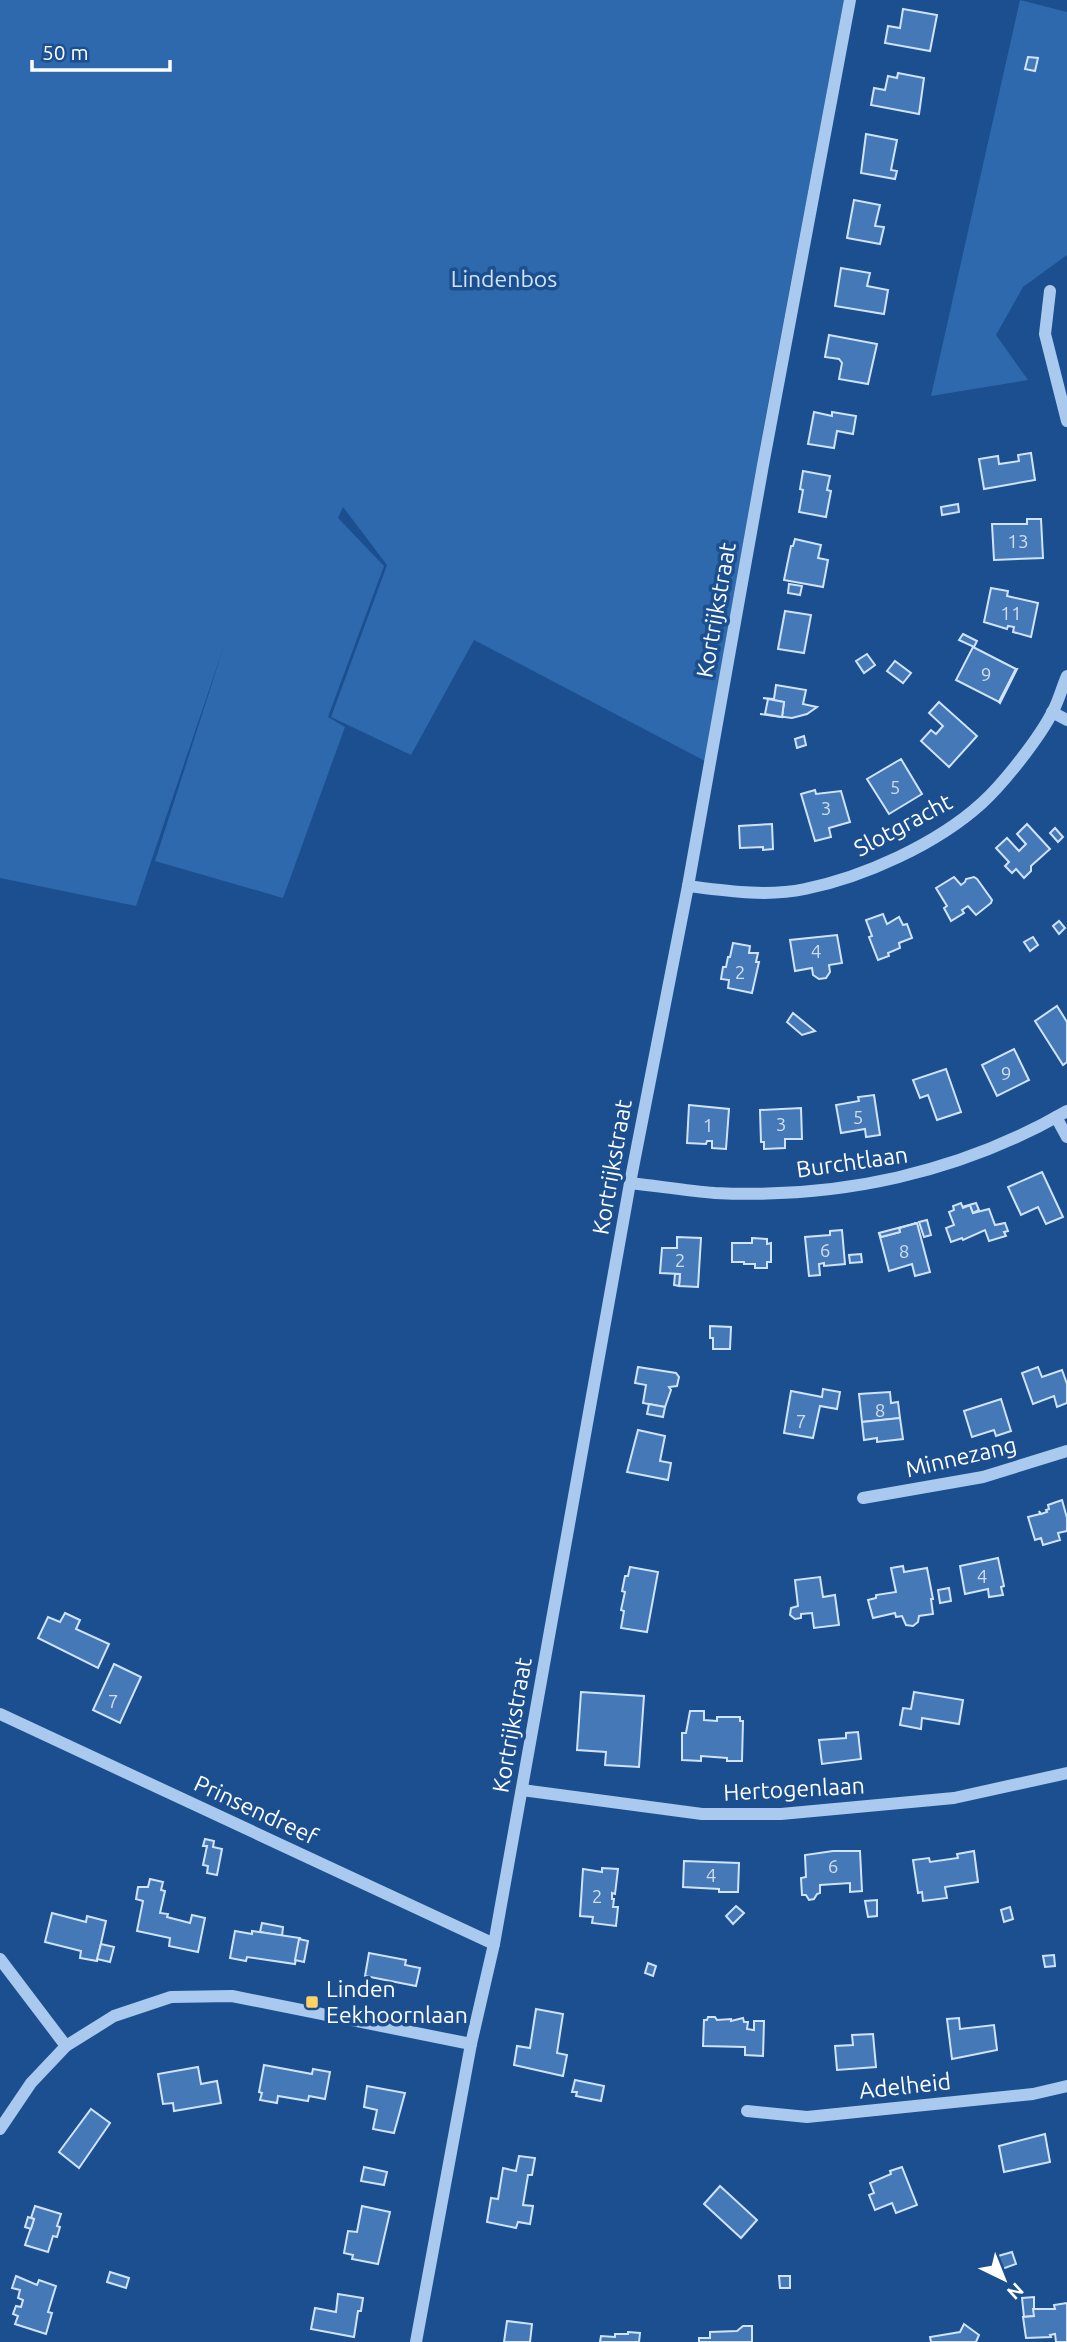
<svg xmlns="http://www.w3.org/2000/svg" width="1067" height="2342" font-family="Ubuntu,sans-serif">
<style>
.green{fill:#2e69ad}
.building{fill:#4478b7;stroke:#cfe3fa;stroke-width:2}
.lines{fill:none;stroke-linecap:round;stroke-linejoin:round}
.minor{stroke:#a9c9ee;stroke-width:12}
.poi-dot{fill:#ffd166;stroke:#1b4f8f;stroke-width:2.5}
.labels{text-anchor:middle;stroke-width:7;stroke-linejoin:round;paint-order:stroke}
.number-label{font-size:19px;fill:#d0dded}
.park-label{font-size:23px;fill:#cfe3fa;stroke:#1b4f8f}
.street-label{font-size:23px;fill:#fff;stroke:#1b4f8f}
.poi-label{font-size:23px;fill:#fff;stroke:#1b4f8f;text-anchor:start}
</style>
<rect width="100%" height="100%" fill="#1b4f8f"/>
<g class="green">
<polygon points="0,0 844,0 761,441 705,761 474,640 411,755 331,717 387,565 343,507 338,518 384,566 328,717 345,727 283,898 155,861 224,646 136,906 0,878"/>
<polygon points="1020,0 1067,12 1067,255 1023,287 996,335 1028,380 931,396"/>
</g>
<g class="building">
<polygon points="903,9 937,15 930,51 885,43 888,26 900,28"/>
<polygon points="1028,57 1038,58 1035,71 1025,69"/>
<polygon points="898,73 924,78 919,114 871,105 874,88 885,90 888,76 897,78"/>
<polygon points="866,134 897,140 891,170 897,171 895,179 861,173"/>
<polygon points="854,200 880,205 875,226 884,227 880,244 847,238"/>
<polygon points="841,268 870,273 867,286 888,290 884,314 835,306"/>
<polygon points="829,335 877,344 868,384 839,379 842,363 839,359 825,357"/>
<polygon points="814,412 832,416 832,412 856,416 853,434 837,431 834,448 808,444"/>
<polygon points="1031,453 1035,480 984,489 979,459 998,456 999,464 1019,461 1018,455"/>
<polygon points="803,471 830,476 827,490 831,491 826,517 799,512 803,490 800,489"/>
<polygon points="958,504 959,512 942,515 941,507"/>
<polygon points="1027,519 1041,519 1043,558 994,560 992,524 1027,524"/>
<polygon points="795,539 821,545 818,558 828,560 823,587 784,580 791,546 793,546"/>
<polygon points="789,584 802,586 800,595 788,593"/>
<polygon points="991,588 1008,591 1007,596 1038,603 1031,637 1013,632 1014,627 1008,626 1007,629 984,622"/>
<polygon points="785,611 811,615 804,653 778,649"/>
<polygon points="963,634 977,641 974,647 959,640"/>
<polygon points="973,647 1016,669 999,702 956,680"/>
<polygon points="867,654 875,665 864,673 856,661"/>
<polygon points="895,661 911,673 903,683 887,671"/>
<polygon points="1016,669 1017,669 1000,703 999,702"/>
<polygon points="776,685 806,690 803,704 817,707 807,714 792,718 760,714 782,717 784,702 763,698 774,699"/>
<polygon points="768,699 784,702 782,717 765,714"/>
<polygon points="939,702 977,736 949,767 921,741 931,730 936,734 943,726 929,713"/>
<polygon points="804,736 806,745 797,748 795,739"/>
<polygon points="901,759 922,794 889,814 867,779"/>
<polygon points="815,790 816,794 841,791 850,822 829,828 831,837 815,841 801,794"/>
<polygon points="772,824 773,849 763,850 763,847 740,848 739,826"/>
<polygon points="1027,824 1050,849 1031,866 1031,871 1024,878 1016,869 1012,873 1005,866 1009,862 996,848 1007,838 1019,851 1026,844 1017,834"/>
<polygon points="1055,828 1063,837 1058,842 1050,833"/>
<polygon points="954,877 961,885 965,882 966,879 974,877 977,879 992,900 991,903 976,915 968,906 962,910 964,913 951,921 944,908 947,906 936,888"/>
<polygon points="883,914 887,924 899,917 903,925 907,924 912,938 899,943 900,948 888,953 889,956 878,960 869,937 872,936 866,920"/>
<polygon points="1059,921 1065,928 1059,934 1053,926"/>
<polygon points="837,935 842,963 829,965 830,972 826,978 819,979 813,975 812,968 795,971 790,940"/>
<polygon points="1033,937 1038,945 1030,951 1024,942"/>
<polygon points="733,943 750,946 749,953 758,953 756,962 759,962 752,993 728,988 729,980 721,979 723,967 726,967 728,957 730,957"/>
<polygon points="1057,1006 1067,1022 1067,1062 1063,1065 1035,1021"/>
<polygon points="793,1013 815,1031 802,1035 787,1022"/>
<polygon points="1014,1049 1029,1080 997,1096 982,1065"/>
<polygon points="946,1069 961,1112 937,1120 928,1095 920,1098 913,1080"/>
<polygon points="874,1095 880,1135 866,1137 865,1129 841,1133 836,1105 859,1101 858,1097"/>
<polygon points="689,1105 729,1109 726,1149 712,1148 712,1141 707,1141 706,1144 687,1143"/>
<polygon points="801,1108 802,1139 785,1139 785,1148 764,1149 764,1142 761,1142 760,1110"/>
<polygon points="1042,1172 1063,1217 1046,1224 1038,1207 1021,1215 1008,1187"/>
<polygon points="961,1203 963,1208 970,1205 973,1213 989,1209 995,1225 1005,1223 1008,1231 1004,1232 1006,1236 989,1241 985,1230 963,1240 962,1238 951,1242 946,1228 954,1225 949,1212 954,1210 953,1206"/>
<polygon points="976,1203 979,1210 973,1213 970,1205 962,1207"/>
<polygon points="927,1220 931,1235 924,1237 919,1222"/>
<polygon points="917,1223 930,1272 915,1276 912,1264 889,1271 879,1233 881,1237 900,1232 899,1228"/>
<polygon points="917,1223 899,1228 900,1232 881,1237 879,1233"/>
<polygon points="842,1230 845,1264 824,1266 824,1263 819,1264 820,1275 809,1276 805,1237 830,1235 830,1231"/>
<polygon points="677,1237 701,1238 698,1287 679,1286 680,1274 660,1273 662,1248 677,1248"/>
<polygon points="752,1238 767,1239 767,1244 771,1243 771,1262 767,1262 767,1268 755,1268 755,1264 744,1264 744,1262 732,1262 732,1243 752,1243"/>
<polygon points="861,1254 862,1262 850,1263 849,1255"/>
<polygon points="675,1274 680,1274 679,1286 674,1285"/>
<polygon points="710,1326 731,1327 730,1349 713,1349 713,1338 710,1338"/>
<polygon points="638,1367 676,1373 679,1377 677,1386 669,1387 671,1390 665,1407 643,1403 646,1385 635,1383"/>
<polygon points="1038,1367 1042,1377 1062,1370 1067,1384 1067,1403 1057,1407 1054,1396 1033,1404 1022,1373"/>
<polygon points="823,1389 840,1392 837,1409 820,1406 813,1438 784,1433 791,1391 822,1397"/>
<polygon points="890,1392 891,1403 898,1402 900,1418 862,1422 859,1394"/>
<polygon points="1001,1399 1011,1431 996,1436 994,1430 972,1437 964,1411"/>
<polygon points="649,1404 665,1407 663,1417 647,1414"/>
<polygon points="900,1418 903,1439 877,1442 877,1438 864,1440 862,1422"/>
<polygon points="638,1430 665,1436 660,1461 671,1463 668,1480 627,1472"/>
<polygon points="1062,1500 1067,1518 1067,1531 1058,1533 1060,1540 1043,1545 1041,1538 1035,1540 1028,1517 1040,1514 1039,1511 1041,1514 1047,1512 1046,1510 1049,1509 1048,1505"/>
<polygon points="998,1558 1004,1586 1001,1587 1003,1595 989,1597 988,1589 965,1594 960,1566"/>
<polygon points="903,1566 904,1572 927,1568 933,1599 931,1599 933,1614 919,1616 918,1622 913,1626 906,1625 902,1616 896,1617 895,1613 873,1618 868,1600 876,1598 876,1595 896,1592 891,1568"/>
<polygon points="630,1567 658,1572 647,1632 621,1628 624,1611 621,1610 625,1592 622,1591 625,1576 628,1576"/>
<polygon points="820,1577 823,1597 835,1595 839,1625 814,1628 812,1613 801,1614 801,1618 795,1619 790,1615 791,1608 798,1606 795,1580"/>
<polygon points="949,1588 951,1601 940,1603 938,1590"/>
<polygon points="65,1613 80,1620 76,1629 109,1644 98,1668 38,1638 48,1617 60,1622"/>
<polygon points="114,1664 141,1677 120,1723 93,1710"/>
<polygon points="581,1692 644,1696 639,1767 605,1765 606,1752 577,1750"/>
<polygon points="914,1692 963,1700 959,1724 922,1718 921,1729 900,1725 903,1708 911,1709"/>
<polygon points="690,1711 704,1711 704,1720 717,1721 717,1717 740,1717 740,1721 743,1721 742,1761 727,1761 727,1758 701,1756 701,1761 682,1760 682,1733 686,1733"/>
<polygon points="858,1732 861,1759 822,1764 819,1740 846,1738 846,1733"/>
<polygon points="205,1839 214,1841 213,1847 222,1849 217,1875 207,1873 208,1866 203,1865 207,1846 203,1846"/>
<polygon points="833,1851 860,1851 862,1891 850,1892 850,1883 820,1885 820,1893 817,1894 814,1899 809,1900 806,1895 802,1895 801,1878 806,1877 805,1855"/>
<polygon points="974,1851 978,1882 945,1887 947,1898 923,1901 922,1892 918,1893 913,1860 929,1858 930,1862 958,1858 957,1854"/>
<polygon points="684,1861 739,1863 738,1892 719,1892 719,1889 683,1887"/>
<polygon points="602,1868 618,1869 615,1894 612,1893 612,1899 614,1899 613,1907 618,1907 616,1926 592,1923 593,1917 580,1916 583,1869 602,1872"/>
<polygon points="150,1879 163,1882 161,1890 165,1891 160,1913 168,1914 167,1917 190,1923 192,1915 205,1918 198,1952 169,1946 170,1938 137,1931 143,1901 136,1899 138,1887 148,1887"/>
<polygon points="877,1900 877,1916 868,1917 865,1901"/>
<polygon points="736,1906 744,1913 733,1924 726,1916"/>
<polygon points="1010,1907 1013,1919 1004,1922 1001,1910"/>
<polygon points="52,1913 86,1922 87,1916 106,1921 97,1961 80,1958 81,1951 45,1942"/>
<polygon points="262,1923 283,1927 282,1936 260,1932"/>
<polygon points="235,1931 252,1934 252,1931 300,1938 295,1964 247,1957 246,1961 230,1958"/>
<polygon points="299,1939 308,1941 304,1962 295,1960"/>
<polygon points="101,1944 114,1947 110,1962 97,1959"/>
<polygon points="369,1953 406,1960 405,1965 420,1968 416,1986 365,1976"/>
<polygon points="1054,1955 1055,1966 1045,1967 1043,1956"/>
<polygon points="648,1963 656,1966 653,1976 645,1973"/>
<polygon points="536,2009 563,2014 557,2053 567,2055 563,2076 514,2065 517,2046 530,2048"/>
<polygon points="708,2017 715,2017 717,2020 731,2019 731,2021 743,2018 744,2022 748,2022 747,2029 754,2030 754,2021 764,2021 763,2056 745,2055 745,2047 703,2046 704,2020 707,2020"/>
<polygon points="959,2018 960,2029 994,2025 997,2050 952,2059 947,2019"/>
<polygon points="873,2034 876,2067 837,2070 835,2046 853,2045 852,2035"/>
<polygon points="264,2065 312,2074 313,2069 330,2072 325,2099 309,2096 308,2101 278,2096 277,2103 260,2100 262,2093 259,2092"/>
<polygon points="198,2067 201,2084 217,2081 221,2103 174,2111 173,2103 163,2104 158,2074"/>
<polygon points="575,2080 604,2086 601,2101 576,2096 577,2092 572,2092"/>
<polygon points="367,2086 405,2093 394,2133 373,2129 377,2110 364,2107"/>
<polygon points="91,2109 110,2123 79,2168 59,2152"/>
<polygon points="1045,2134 1050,2162 1004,2172 999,2146"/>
<polygon points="519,2156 535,2158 532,2175 528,2175 523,2205 533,2206 530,2224 518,2222 516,2228 487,2222 491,2198 498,2199 503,2168 516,2171"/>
<polygon points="364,2167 387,2172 384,2185 361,2181"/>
<polygon points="902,2167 917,2205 896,2213 892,2203 875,2210 869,2195 874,2193 870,2183 891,2174 890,2171"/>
<polygon points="720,2186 757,2220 741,2238 704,2204"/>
<polygon points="35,2206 61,2214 57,2226 60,2227 57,2237 53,2236 48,2252 25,2245 34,2219 31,2218"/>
<polygon points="362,2206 390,2212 378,2264 352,2259 353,2255 344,2253 348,2231 357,2232"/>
<polygon points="28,2217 34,2219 31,2229 25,2227"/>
<polygon points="1012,2252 1016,2264 1002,2269 998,2256"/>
<polygon points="110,2272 129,2278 126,2288 107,2282"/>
<polygon points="16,2276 37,2285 39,2280 56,2286 48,2312 52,2313 46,2334 15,2324 18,2316 13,2314 16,2306 21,2307 23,2300 18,2298 20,2290 12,2288"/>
<polygon points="779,2276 790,2276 790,2288 780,2288"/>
<polygon points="338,2294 363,2298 361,2311 358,2311 354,2337 311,2329 315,2308 336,2312"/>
<polygon points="1034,2297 1034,2316 1024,2317 1022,2298"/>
<polygon points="1067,2303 1067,2342 1056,2342 1055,2334 1050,2335 1051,2337 1026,2338 1023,2317 1034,2316 1033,2309 1055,2309 1054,2305"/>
<polygon points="507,2321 532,2324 530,2342 504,2342"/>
<polygon points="964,2324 979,2335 976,2342 931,2342 930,2337 960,2332"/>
<polygon points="743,2326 752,2326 752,2342 699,2342 699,2338 710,2338 710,2332 737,2331"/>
<polygon points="628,2332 640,2333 639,2342 600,2342 601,2336 615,2337 615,2334 628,2334"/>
</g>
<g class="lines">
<g class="minor">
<polyline points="1050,291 1045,334 1067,421"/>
<polyline points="1052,712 1067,720"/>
<path d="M 688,886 C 727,891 767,897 805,889 C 864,877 937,844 982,803 C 1004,783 1040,737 1053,711 C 1059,700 1062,687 1067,676"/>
<polyline points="1056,1117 1067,1137"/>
<path d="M 630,1183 C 658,1186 687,1191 715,1193 C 839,1199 960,1173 1067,1111"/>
<polyline points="863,1498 983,1477 1067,1451"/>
<polyline points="0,1714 494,1944"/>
<polyline points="522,1790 702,1814 781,1814 954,1798 1067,1773"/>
<polyline points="0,1959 66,2046"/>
<polyline points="747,2111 807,2117 1033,2094 1067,2086"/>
<polyline points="0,2129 31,2083 66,2046 114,2016 171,1997 232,1996 471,2044"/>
<polyline points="416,2342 471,2044 494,1944 630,1183 688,886 763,465 850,0"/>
</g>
</g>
<rect class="poi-dot" x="305" y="1995" width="14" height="14" rx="3.5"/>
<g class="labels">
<g class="number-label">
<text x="1018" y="548">13</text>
<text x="1011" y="620">11</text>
<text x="986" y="681">9</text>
<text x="895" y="794">5</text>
<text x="826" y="815">3</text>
<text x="816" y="958">4</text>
<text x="740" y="979">2</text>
<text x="1006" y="1080">9</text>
<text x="858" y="1124">5</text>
<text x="781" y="1131">3</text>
<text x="708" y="1132">1</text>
<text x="825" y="1257">6</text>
<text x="904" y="1258">8</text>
<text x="680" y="1267">2</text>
<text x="880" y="1417">8</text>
<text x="801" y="1428">7</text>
<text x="982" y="1583">4</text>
<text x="113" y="1708">7</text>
<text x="833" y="1873">6</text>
<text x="711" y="1882">4</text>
<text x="597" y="1903">2</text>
</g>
<g class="park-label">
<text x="504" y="287">Lindenbos</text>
</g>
<g class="street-label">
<text transform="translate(716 610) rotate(-80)" y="8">Kortrijkstraat</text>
<text transform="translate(903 825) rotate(-28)" y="8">Slotgracht</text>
<text transform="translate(852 1162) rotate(-8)" y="8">Burchtlaan</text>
<text transform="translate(612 1167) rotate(-80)" y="8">Kortrijkstraat</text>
<text transform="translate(961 1457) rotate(-13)" y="8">Minnezang</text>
<text transform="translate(512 1725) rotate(-80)" y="8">Kortrijkstraat</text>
<text transform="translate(794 1789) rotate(-3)" y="8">Hertogenlaan</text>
<text transform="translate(256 1810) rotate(25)" y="8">Prinsendreef</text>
<text transform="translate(905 2086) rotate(-6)" y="8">Adelheid</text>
</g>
<g class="poi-label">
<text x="326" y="1997">Linden<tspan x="326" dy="26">Eekhoornlaan</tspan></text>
</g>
</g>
<g transform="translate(1004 2279) rotate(137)" stroke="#1b4f8f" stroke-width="5" paint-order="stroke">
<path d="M0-5L12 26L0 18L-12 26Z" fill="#ffffff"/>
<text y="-10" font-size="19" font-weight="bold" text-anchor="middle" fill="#ffffff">N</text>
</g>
<path d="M32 60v10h138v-10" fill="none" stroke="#ffffff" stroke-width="3.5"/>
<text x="42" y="60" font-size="21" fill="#ffffff" stroke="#1b4f8f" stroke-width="5" paint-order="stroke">50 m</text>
</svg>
